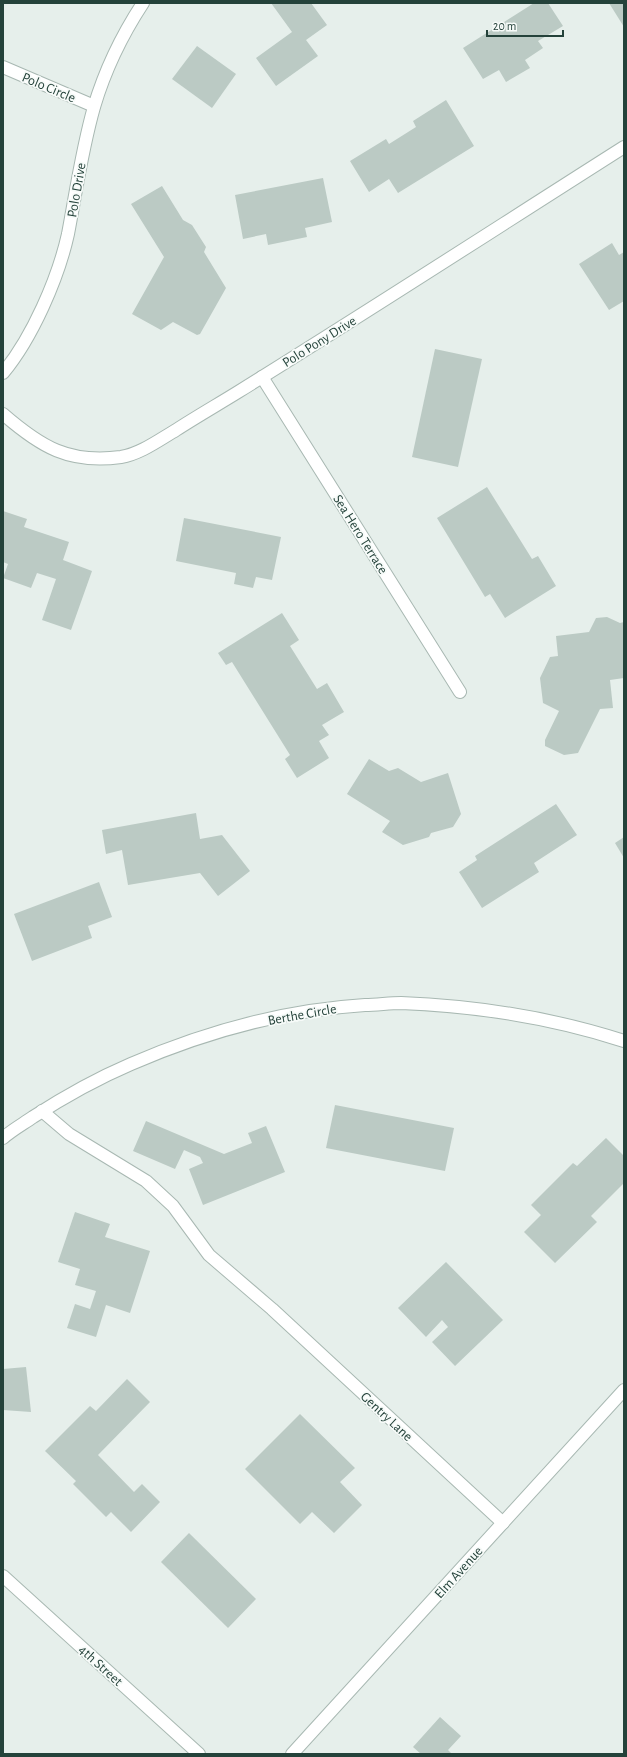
<svg xmlns="http://www.w3.org/2000/svg" width="627" height="1757" font-family="'Alegreya Sans',sans-serif">
<style>
.building{fill:#bbcac4}
.lines{fill:none;stroke-linecap:round;stroke-linejoin:round}
.minor-casing{stroke:#a8b8b2;stroke-width:14}
.minor{stroke:#fff;stroke-width:12}
.labels{text-anchor:middle;stroke-width:3.5;stroke-linejoin:round;paint-order:stroke}
.street-label{font-size:14px;fill:#24423a;stroke:#f7fbf9}
</style>
<rect width="100%" height="100%" fill="#e6efeb"/>
<g class="building">
<polygon points="271,3 311,3 327,25 306,40 318,56 276,86 256,58 292,32"/>
<polygon points="534,3 548,3 563,26 538,41 543,48 525,60 530,68 506,82 499,70 483,79 463,48"/>
<polygon points="609,3 624,3 624,27"/>
<polygon points="197,46 236,74 212,108 172,79"/>
<polygon points="446,100 474,146 398,193 389,179 369,192 350,161 386,139 389,144 416,127 413,121"/>
<polygon points="323,178 332,222 305,228 307,237 268,245 266,234 243,239 235,195"/>
<polygon points="162,186 183,220 192,225 206,247 204,252 226,288 200,334 197,335 173,322 161,330 132,314 164,257 131,204"/>
<polygon points="612,243 619,255 624,252 624,301 609,310 579,264"/>
<polygon points="435,349 482,359 458,467 412,457"/>
<polygon points="487,487 532,559 538,556 556,586 505,618 490,594 485,597 437,518"/>
<polygon points="3,511 27,519 24,527 69,542 63,560 92,571 71,630 42,620 56,579 37,573 31,588 3,578 8,564 3,562"/>
<polygon points="184,518 281,537 272,580 256,577 253,588 234,584 236,573 176,561"/>
<polygon points="282,613 299,640 290,646 317,689 327,683 344,712 322,725 329,735 319,741 329,758 297,778 285,759 290,755 232,662 226,665 218,653"/>
<polygon points="607,617 620,623 624,622 624,678 610,680 613,708 600,709 578,753 564,755 545,746 545,740 559,711 543,703 540,678 550,657 558,656 556,636 589,632 596,618"/>
<polygon points="369,759 389,771 398,768 421,782 448,773 461,814 453,827 431,833 429,837 403,845 382,832 390,821 347,794"/>
<polygon points="556,804 577,835 534,863 539,872 482,908 459,872 477,860 475,856"/>
<polygon points="196,813 200,839 222,835 250,871 218,896 200,873 128,885 122,850 106,854 102,830"/>
<polygon points="624,837 624,858 615,843"/>
<polygon points="99,882 112,917 88,926 92,938 32,961 14,914"/>
<polygon points="335,1105 454,1128 445,1171 326,1148"/>
<polygon points="146,1121 224,1154 252,1143 248,1133 266,1126 285,1172 203,1205 189,1169 203,1163 200,1157 184,1150 175,1169 133,1151"/>
<polygon points="606,1138 624,1156 624,1183 591,1216 597,1222 555,1263 524,1232 541,1215 531,1205 573,1163 577,1166"/>
<polygon points="75,1212 110,1224 105,1237 150,1251 130,1313 106,1305 96,1337 67,1328 75,1304 90,1309 96,1291 75,1285 80,1269 58,1262"/>
<polygon points="446,1262 503,1320 455,1366 432,1342 448,1327 442,1320 426,1337 398,1308"/>
<polygon points="26,1367 31,1412 3,1410 3,1369"/>
<polygon points="127,1379 150,1402 98,1455 134,1492 142,1484 160,1502 131,1532 111,1512 106,1517 73,1484 76,1481 45,1451 90,1406 96,1411"/>
<polygon points="300,1414 355,1468 340,1482 362,1505 334,1533 312,1512 300,1524 245,1469"/>
<polygon points="189,1533 256,1599 228,1628 161,1562"/>
<polygon points="440,1717 461,1736 448,1750 452,1754 421,1754 413,1747"/>
</g>
<g class="lines">
<defs>
<g id="minor">
<polyline points="3,67 94,106"/>
<path d="M 3,373 C 32,338 58,279 68,234 C 76,192 82,149 94,107 C 105,70 122,35 143,3"/>
<polyline points="262,377 460,692"/>
<path d="M 3,414 C 41,447 69,464 121,457 C 140,454 159,440 176,430 C 196,417 217,405 238,392 C 367,312 495,229 624,147"/>
<polyline points="42,1111 69,1134 146,1181 173,1206 209,1255 272,1309 503,1523"/>
<path d="M 3,1138 C 12,1130 23,1124 33,1117 C 64,1097 96,1079 131,1064 C 205,1032 284,1010 365,1005 C 377,1005 389,1003 401,1003 C 476,1006 553,1018 624,1041"/>
<polyline points="3,1576 199,1754"/>
<polyline points="292,1754 624,1390"/>
</g>
</defs>
<use href="#minor" class="minor-casing"/>
<use href="#minor" class="minor"/>
</g>
<g class="labels">
<g class="street-label">
<text transform="translate(49 87) rotate(23)" y="5">Polo Circle</text>
<text transform="translate(76 190) rotate(-80)" y="5">Polo Drive</text>
<text transform="translate(319 341) rotate(-32)" y="5">Polo Pony Drive</text>
<text transform="translate(361 534) rotate(58)" y="5">Sea Hero Terrace</text>
<text transform="translate(302 1014) rotate(-10)" y="5">Berthe Circle</text>
<text transform="translate(387 1416) rotate(43)" y="5">Gentry Lane</text>
<text transform="translate(458 1572) rotate(-48)" y="5">Elm Avenue</text>
<text transform="translate(101 1665) rotate(42)" y="5">4th Street</text>
</g>
</g>
<rect width="627" height="1757" fill="none" stroke="#24423a" stroke-width="8"/>
<path d="M487 30v6h76v-6" fill="none" stroke="#24423a" stroke-width="2"/>
<text x="493" y="30" font-size="12" fill="#24423a" stroke="#f7fbf9" stroke-width="3" paint-order="stroke">20 m</text>
</svg>
